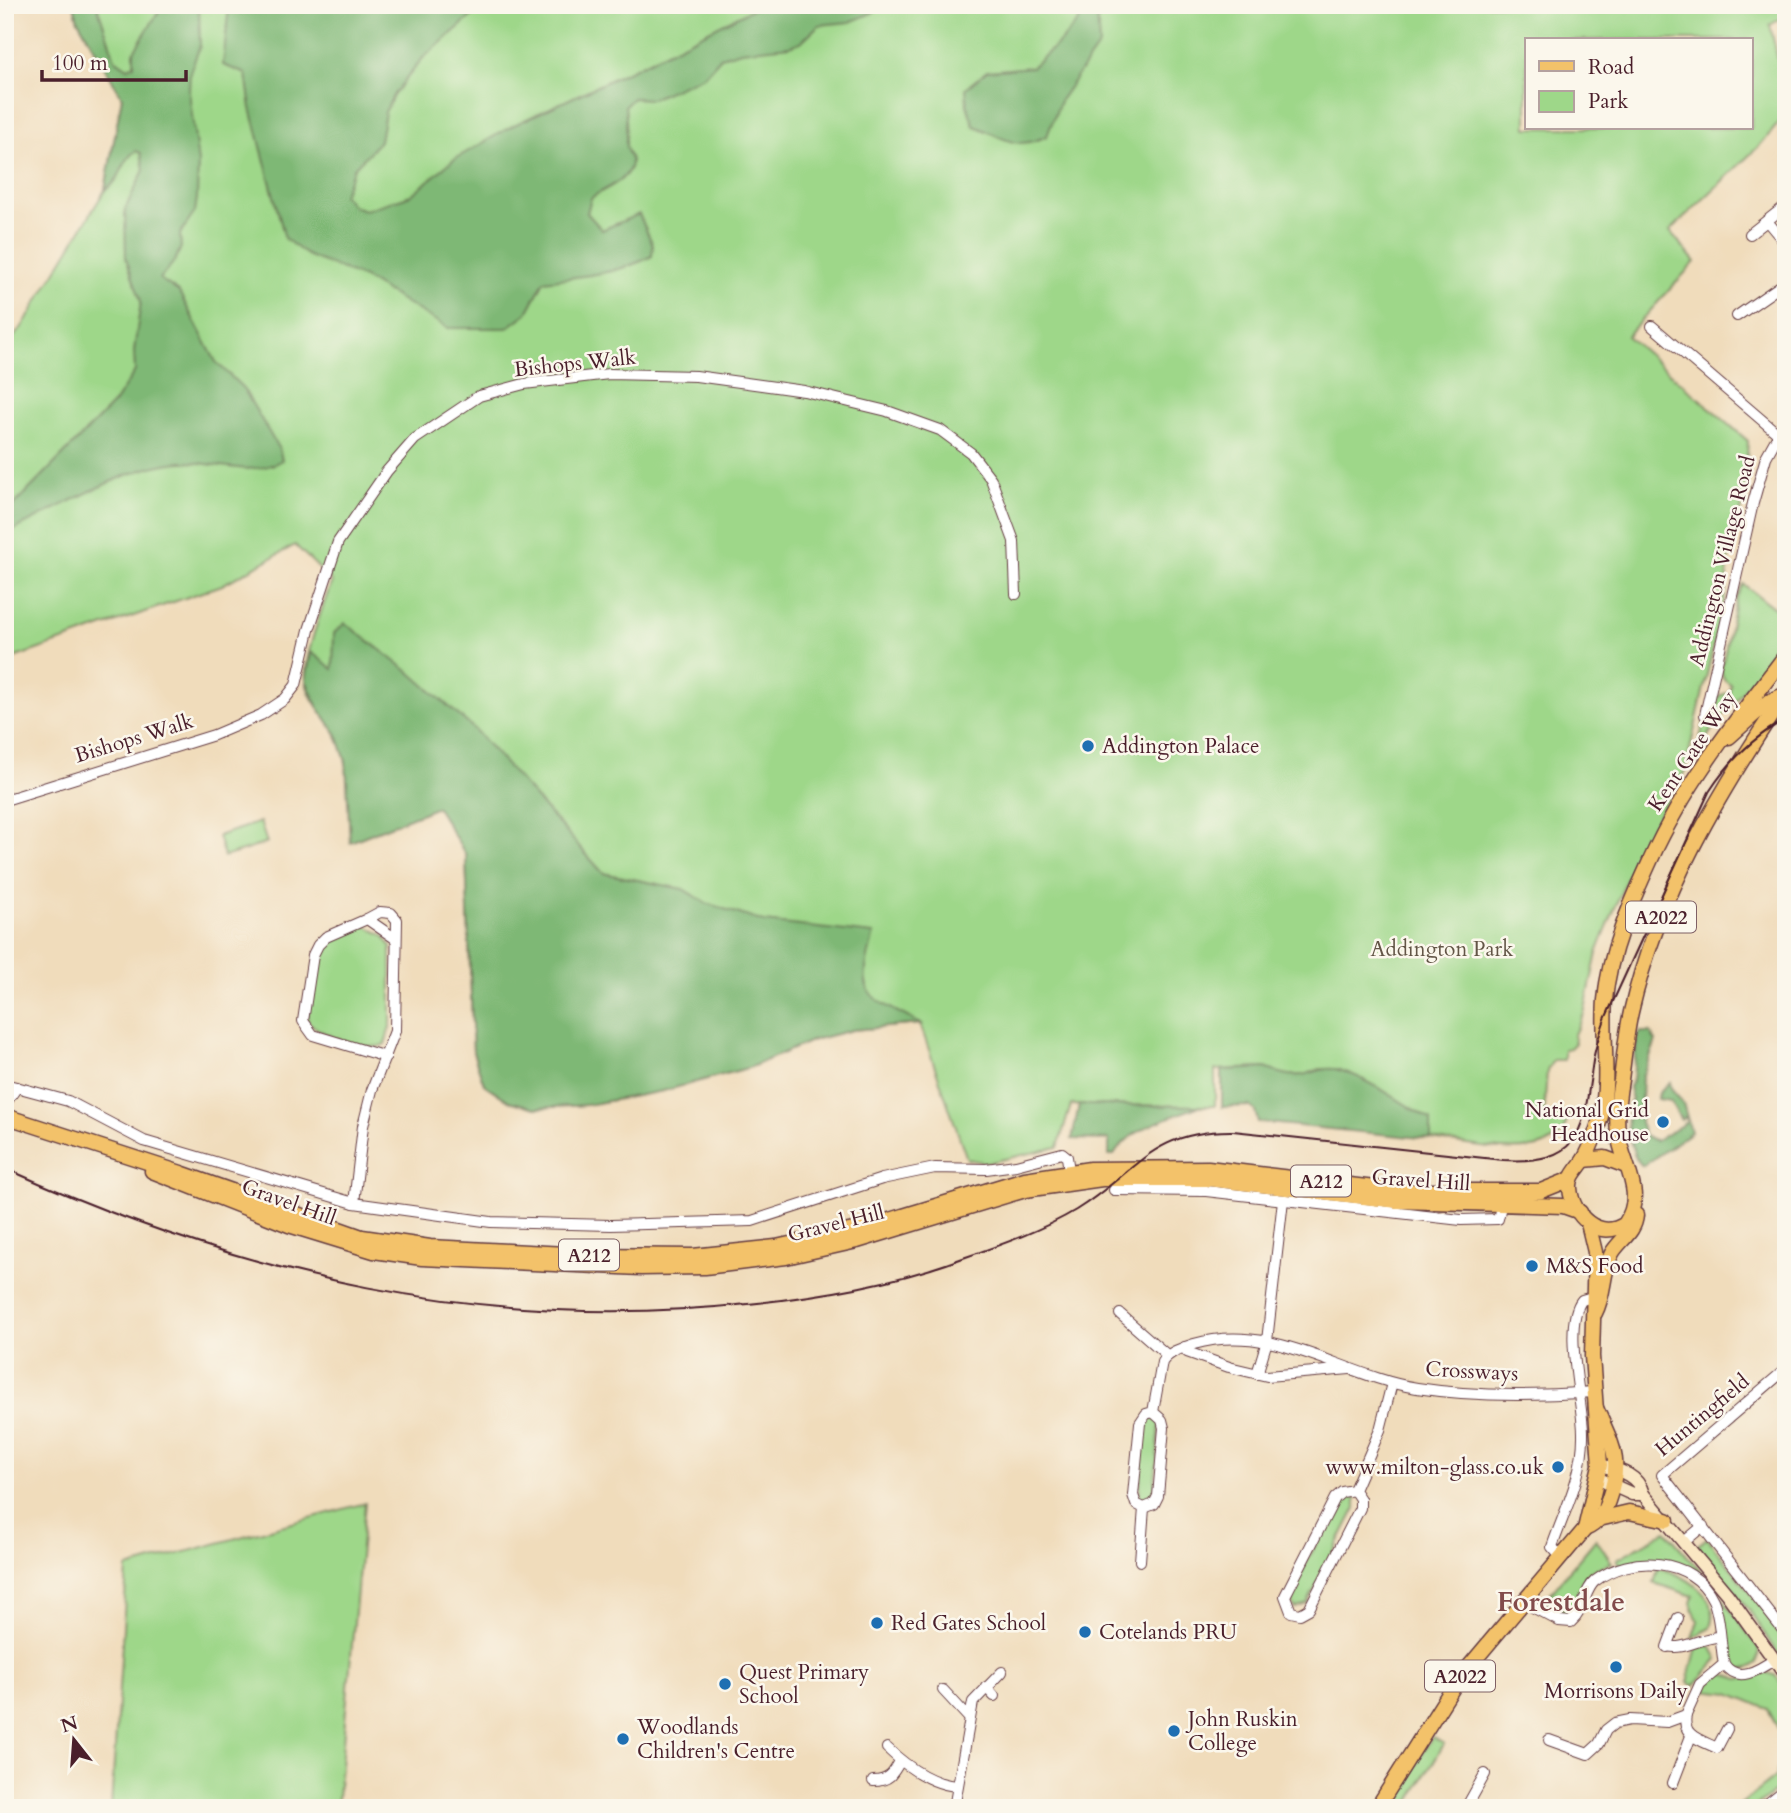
<svg xmlns="http://www.w3.org/2000/svg" width="1791" height="1813" font-family="Cardo,serif">
<style>
.green{fill:#9ed789;stroke:#747b5a;stroke-width:2;fill-rule:evenodd}
.forest{fill:#7eb875;stroke:#646c50;stroke-width:2}
.lines{fill:none;stroke-linecap:round;stroke-linejoin:round}
.street-casing{stroke:#633b41;stroke-width:12}
.secondary-casing{stroke:#633b41;stroke-width:15}
.primary-casing{stroke:#633b41;stroke-width:17}
.street{stroke:#fff;stroke-width:10}
.secondary{stroke:#fae7c3;stroke-width:12}
.primary{stroke:#f3c26a;stroke-width:14}
.tram{stroke:#4a1f2b;stroke-width:2}
.poi-dot{fill:#1f6fb2;stroke:#fbf7ec;stroke-width:2.5}
.labels{text-anchor:middle;stroke-width:5;stroke-linejoin:round;paint-order:stroke}
.shield{fill:#fbf7ec;stroke:#7f6065;stroke-width:2}
.shield-label{font-size:19px;font-weight:bold;fill:#4a1f2b}
.street-label{font-size:21px;fill:#4a1f2b;stroke:#fbf7ec}
.poi-label{font-size:21px;fill:#4a1f2b;stroke:#fbf7ec;text-anchor:start}
.park-label{font-size:21px;fill:#635647;stroke:#fbf7ec}
.district-label{font-size:28px;font-weight:bold;fill:#824b4b;stroke:#fbf7ec}
</style>
<rect width="100%" height="100%" fill="#fbf7ec"/>
<filter id="ink" filterUnits="userSpaceOnUse"><feTurbulence type="fractalNoise" baseFrequency=".0143" numOctaves="2"/><feDisplacementMap in="SourceGraphic" scale="14" xChannelSelector="R" yChannelSelector="G"/><feConvolveMatrix kernelMatrix="1 2 1 2 8 2 1 2 1" color-interpolation-filters="sRGB"/></filter>
<filter id="wash" filterUnits="userSpaceOnUse"><feTurbulence type="fractalNoise" baseFrequency=".00686" numOctaves="4" result="noise"/><feDisplacementMap in="SourceGraphic" scale="28" xChannelSelector="R" yChannelSelector="G"/><feGaussianBlur stdDeviation="1.57" result="paint"/><feColorMatrix in="noise" values="0 0 0 0 0 0 0 0 0 0 0 0 0 0 0 0 0 1.4 0 .05"/><feComposite in="paint" operator="in"/></filter>
<g filter="url(#wash)">
<rect width="100%" height="100%" fill="#f0dcbb"/>
<g class="green">
<path d="M 74,5 L 1786,5 L 1786,16 L 1770,25 L 1786,96 L 1786,115 L 1760,145 L 1670,231 L 1695,262 L 1627,336 L 1748,441 L 1744,502 L 1730,545 L 1725,595 L 1685,771 L 1638,850 L 1597,953 L 1584,1014 L 1573,1036 L 1575,1043 L 1570,1048 L 1564,1049 L 1564,1060 L 1553,1060 L 1547,1071 L 1544,1114 L 1570,1113 C 1567,1120 1565,1129 1561,1134 C 1536,1163 1464,1143 1431,1139 L 1431,1120 L 1338,1069 L 1319,1069 L 1304,1075 L 1288,1076 L 1264,1068 L 1215,1070 L 1215,1106 L 1071,1105 L 1058,1147 L 987,1163 L 967,1159 L 920,1024 L 852,1030 L 813,1040 L 751,1067 L 663,1091 L 586,1105 L 536,1108 L 509,1101 L 484,1084 L 473,1052 L 466,855 L 437,807 L 350,842 C 349,808 353,768 337,736 C 328,718 308,701 306,680 C 303,657 324,604 332,581 L 295,545 L 222,585 L 5,661 L 5,347 L 22,327 L 105,190 L 122,97 L 78,20 ZM 1527,40 L 1751,40 L 1751,128 L 1527,128 Z"/>
<path d="M 1743,584 L 1786,617 L 1786,637 L 1711,731 L 1695,759 L 1704,722 L 1708,722 C 1712,707 1712,695 1729,693 L 1731,685 L 1724,679 L 1721,671 L 1736,598 Z"/>
<polygon points="260,822 267,843 224,857 218,836"/>
<path d="M 365,925 L 384,936 L 391,947 L 391,1023 L 385,1044 C 369,1054 317,1034 307,1020 L 317,957 L 328,941 Z"/>
<polygon points="1153,1417 1160,1421 1154,1496 1149,1503 1139,1499 1144,1428 1146,1421"/>
<polygon points="1350,1494 1356,1498 1356,1508 1307,1604 1295,1608 1289,1596 1338,1502"/>
<polygon points="365,1503 337,1808 111,1808 127,1568"/>
<path d="M 1666,1531 L 1702,1573 L 1698,1576 C 1672,1557 1652,1557 1621,1566 L 1617,1559 Z"/>
<polygon points="1707,1538 1762,1607 1786,1642 1786,1667 1751,1613 1697,1546"/>
<path d="M 1596,1539 L 1612,1563 C 1597,1567 1587,1571 1580,1585 L 1585,1588 L 1576,1612 L 1561,1616 L 1547,1605 L 1547,1597 Z"/>
<path d="M 1658,1568 C 1683,1573 1722,1596 1711,1628 L 1692,1638 L 1698,1621 L 1691,1603 L 1693,1596 L 1654,1583 Z"/>
<path d="M 1722,1598 L 1759,1649 L 1757,1663 C 1747,1672 1737,1671 1727,1662 L 1718,1599 Z"/>
<polygon points="1701,1646 1711,1646 1718,1659 1694,1686 1688,1682 1696,1650"/>
<polygon points="1719,1673 1739,1679 1768,1673 1775,1675 1786,1689 1786,1783 1754,1808 1736,1808 1776,1776 1784,1740 1768,1709 1730,1693 1702,1690"/>
<polygon points="1432,1737 1444,1744 1406,1808 1390,1808"/>
</g>
<g class="forest">
<path d="M 74,5 L 97,5 L 115,59 L 128,68 L 134,65 L 134,51 L 163,5 L 199,5 L 200,46 L 190,72 L 189,91 L 198,163 L 197,198 L 195,212 L 180,234 L 181,247 L 176,259 L 160,279 L 179,292 L 216,362 L 243,388 L 280,451 L 282,460 C 251,479 215,461 182,462 C 129,464 55,511 5,534 L 5,517 L 13,506 L 114,403 L 135,371 L 134,351 L 141,301 L 126,258 L 125,209 L 144,170 L 141,153 L 136,151 C 122,159 122,181 105,190 L 122,97 L 78,20 Z"/>
<path d="M 229,5 L 494,5 L 478,11 L 423,58 L 394,94 L 385,112 L 380,141 L 354,168 L 343,195 L 353,206 L 365,210 L 411,195 L 453,160 L 514,125 L 631,70 L 760,5 L 891,5 L 850,22 L 819,25 L 801,42 L 790,46 L 741,51 L 721,57 L 704,76 L 651,99 L 633,98 L 625,106 C 627,120 626,132 626,146 C 626,151 631,156 631,162 C 631,180 603,189 591,198 L 587,213 L 602,230 L 639,214 L 653,245 L 652,256 C 618,274 581,276 544,281 L 527,313 L 507,328 L 448,328 L 364,278 L 309,256 L 285,239 L 251,108 L 246,74 L 223,65 Z"/>
<path d="M 1092,5 L 1100,5 L 1097,8 L 1099,45 L 1061,99 L 1047,136 C 1013,152 1005,137 974,126 L 967,105 L 966,88 L 987,71 L 1032,67 L 1063,39 Z"/>
<path d="M 345,623 L 412,674 L 473,728 L 603,873 L 683,889 L 706,903 L 764,922 L 874,934 C 855,999 867,995 921,1024 L 852,1030 L 813,1040 L 751,1067 L 663,1091 L 586,1105 L 536,1108 L 509,1101 L 484,1084 L 473,1052 L 466,855 L 437,807 L 350,842 L 346,761 L 337,735 L 317,706 L 306,680 L 311,652 L 333,669 L 334,633 Z"/>
<path d="M 1641,1032 L 1650,1032 L 1656,1041 L 1642,1077 L 1640,1122 L 1644,1135 L 1656,1141 L 1688,1121 L 1685,1117 L 1681,1120 L 1670,1101 L 1658,1099 L 1659,1092 L 1670,1082 L 1671,1089 L 1683,1103 L 1691,1132 L 1643,1166 C 1630,1158 1622,1111 1632,1100 L 1629,1087 L 1633,1079 L 1637,1036 Z"/>
<path d="M 1265,1068 C 1277,1072 1289,1077 1302,1075 C 1315,1073 1325,1066 1339,1070 C 1371,1079 1403,1104 1431,1120 L 1431,1139 L 1258,1122 L 1255,1111 L 1249,1106 L 1222,1107 L 1222,1070 Z"/>
<path d="M 1079,1105 L 1088,1105 L 1199,1106 C 1171,1118 1130,1127 1114,1155 L 1109,1155 L 1109,1140 L 1072,1139 Z"/>
</g>
</g>
<g filter="url(#ink)">
<g class="lines">
<defs>
<g id="street">
<polyline points="5,203 5,206"/>
<polyline points="1767,221 1786,244"/>
<polyline points="1750,234 1783,208"/>
<polyline points="1737,316 1786,282"/>
<polyline points="1652,326 1777,433"/>
<polyline points="1705,715 1753,503 1766,457 1786,421"/>
<polyline points="5,800 214,735 261,715 285,699 296,685 309,630 338,542 387,471 415,439 479,396 524,384 609,374 696,376 804,391 887,411 940,430 971,453 991,479 1014,541 1016,594"/>
<polyline points="386,1057 313,1035 303,1021 313,955 318,945 326,937 367,919 396,939"/>
<polyline points="5,1084 68,1101 144,1141 354,1203 491,1222 611,1225 752,1221 882,1179 935,1168 986,1169 1016,1165 1062,1153 1067,1157 1069,1171"/>
<polyline points="5,1104 17,1087"/>
<polyline points="1114,1190 1206,1191 1461,1220 1498,1219 1501,1206"/>
<polyline points="354,1203 363,1126 372,1090 395,1031 397,920 391,913 380,912 367,919"/>
<polyline points="1120,1314 1167,1355"/>
<polyline points="1185,1347 1187,1352 1229,1367 1267,1376 1350,1369"/>
<polyline points="1786,1369 1662,1475 1786,1634"/>
<polyline points="1257,1374 1267,1341 1283,1200"/>
<path d="M 1153,1412 L 1162,1420 L 1164,1428 L 1158,1496 L 1154,1504 L 1144,1508 L 1136,1504 L 1133,1495 L 1140,1423 L 1146,1414 L 1153,1412 L 1162,1362 C 1170,1351 1182,1348 1194,1344 C 1274,1321 1342,1376 1417,1388 C 1474,1397 1537,1396 1594,1392"/>
<polyline points="1354,1490 1360,1499 1360,1508 1309,1609 1300,1614 1291,1612 1285,1596 1335,1498 1342,1492 1354,1490 1380,1430 1392,1383"/>
<polyline points="1684,1542 1703,1526"/>
<path d="M 1561,1557 L 1552,1547 C 1565,1509 1584,1474 1583,1433 C 1583,1401 1562,1325 1582,1300 L 1592,1297"/>
<polyline points="1140,1561 1144,1508"/>
<path d="M 1523,1602 L 1559,1621 L 1571,1622 C 1585,1610 1584,1590 1595,1581 C 1630,1554 1693,1557 1713,1600 C 1721,1618 1720,1644 1724,1664 C 1737,1684 1759,1670 1775,1659"/>
<path d="M 1668,1646 C 1683,1651 1701,1637 1719,1637"/>
<polyline points="1667,1647 1678,1618"/>
<polyline points="986,1687 994,1696"/>
<polyline points="943,1690 968,1717"/>
<path d="M 1686,1715 C 1681,1736 1701,1740 1717,1748 L 1727,1729"/>
<polyline points="1549,1740 1588,1754 1599,1744 1606,1730 1615,1723 1630,1720 1667,1722 1686,1715 1700,1684 1724,1664"/>
<path d="M 887,1748 C 906,1766 930,1784 957,1786"/>
<path d="M 873,1781 C 889,1781 893,1774 900,1761"/>
<polyline points="1673,1783 1691,1736"/>
<polyline points="954,1808 973,1702 1002,1672"/>
<polyline points="1466,1808 1485,1774"/>
<polyline points="1762,1808 1786,1789"/>
</g>
<g id="secondary">
<path d="M 1600,1465 C 1618,1470 1638,1474 1643,1494 L 1727,1594 L 1786,1676"/>
<polyline points="1599,1479 1632,1494 1643,1494"/>
</g>
<g id="primary">
<path d="M 1786,655 C 1736,720 1685,784 1651,859 C 1631,903 1609,951 1605,1000 C 1602,1039 1610,1078 1601,1116 C 1597,1130 1593,1143 1586,1156 C 1580,1168 1569,1174 1570,1188 C 1572,1216 1599,1241 1625,1224 C 1647,1192 1622,1166 1618,1133 C 1616,1116 1618,1097 1621,1080 C 1624,1057 1626,1034 1631,1012 C 1658,894 1719,792 1786,693"/>
<polyline points="1729,737 1768,702 1784,695"/>
<polyline points="5,1116 181,1173 362,1237 430,1247 585,1255 693,1256 776,1247 867,1227 1025,1179 1090,1169 1208,1168 1400,1191 1541,1191 1571,1179"/>
<polyline points="1584,1160 1605,1158 1626,1166"/>
<polyline points="152,1171 289,1225 374,1251 422,1258 641,1268 705,1267 786,1257 857,1241 1025,1190 1102,1179 1208,1179 1398,1201 1563,1206 1580,1212"/>
<path d="M 1595,1313 C 1605,1294 1602,1272 1612,1253 C 1620,1240 1635,1232 1636,1215"/>
<polyline points="1599,1519 1629,1512 1667,1520"/>
<polyline points="1585,1529 1600,1465 1592,1356 1595,1252 1588,1223"/>
<path d="M 1377,1808 L 1457,1681 L 1585,1529 C 1598,1524 1603,1514 1608,1501 C 1623,1459 1613,1447 1596,1408"/>
</g>
</defs>
<use href="#street" class="street-casing"/>
<use href="#secondary" class="secondary-casing"/>
<use href="#primary" class="primary-casing"/>
<use href="#street" class="street"/>
<use href="#secondary" class="secondary"/>
<use href="#primary" class="primary"/>
<path class="tram" d="M 5,1168 C 246,1277 483,1332 748,1304 C 821,1296 894,1284 963,1258 C 1000,1245 1043,1230 1076,1210 C 1137,1172 1151,1130 1233,1131 L 1503,1160 C 1585,1165 1583,1127 1593,1061 C 1595,1047 1600,1033 1605,1019 L 1709,792 C 1729,761 1753,737 1786,719"/>
</g>
</g>
<g class="poi-dot">
<circle cx="1088" cy="746" r="7"/>
<circle cx="1663" cy="1122" r="7"/>
<circle cx="1532" cy="1266" r="7"/>
<circle cx="1558" cy="1467" r="7"/>
<circle cx="877" cy="1623" r="7"/>
<circle cx="1085" cy="1632" r="7"/>
<circle cx="1616" cy="1667" r="7"/>
<circle cx="725" cy="1684" r="7"/>
<circle cx="1174" cy="1731" r="7"/>
<circle cx="623" cy="1739" r="7"/>
</g>
<g class="labels">
<g class="shield">
<rect x="1626" y="901.5" width="70" height="31" rx="5"/>
<rect x="1291" y="1165.5" width="60" height="31" rx="5"/>
<rect x="559" y="1239.5" width="60" height="31" rx="5"/>
<rect x="1425" y="1660.5" width="70" height="31" rx="5"/>
</g>
<g class="shield-label">
<text x="1661" y="924">A2022</text>
<text x="1321" y="1188">A212</text>
<text x="589" y="1262">A212</text>
<text x="1460" y="1683">A2022</text>
</g>
<g class="street-label">
<text transform="translate(575 363) rotate(-6)" y="7">Bishops Walk</text>
<text transform="translate(1722 561) rotate(-76)" y="7">Addington Village Road</text>
<text transform="translate(134 738) rotate(-17)" y="7">Bishops Walk</text>
<text transform="translate(1692 751) rotate(-56)" y="7">Kent Gate Way</text>
<text transform="translate(1421 1180) rotate(4)" y="7">Gravel Hill</text>
<text transform="translate(289 1202) rotate(20)" y="7">Gravel Hill</text>
<text transform="translate(836 1223) rotate(-14)" y="7">Gravel Hill</text>
<text transform="translate(1472 1371) rotate(3)" y="7">Crossways</text>
<text transform="translate(1702 1415) rotate(-40)" y="7">Huntingfield</text>
</g>
<g class="poi-label">
<text x="1102" y="753">Addington Palace</text>
<text x="1649" y="1117" text-anchor="end">National Grid<tspan x="1649" dy="24">Headhouse</tspan></text>
<text x="1546" y="1273">M&amp;S Food</text>
<text x="1544" y="1474" text-anchor="end">www.milton-glass.co.uk</text>
<text x="891" y="1630">Red Gates School</text>
<text x="1099" y="1639">Cotelands PRU</text>
<text x="739" y="1679">Quest Primary<tspan x="739" dy="24">School</tspan></text>
<text x="1616" y="1698" text-anchor="middle">Morrisons Daily</text>
<text x="1188" y="1726">John Ruskin<tspan x="1188" dy="24">College</tspan></text>
<text x="637" y="1734">Woodlands<tspan x="637" dy="24">Children's Centre</tspan></text>
</g>
<g class="park-label">
<text x="1442" y="956">Addington Park</text>
</g>
<g class="district-label">
<text x="1561" y="1611">Forestdale</text>
</g>
</g>
<rect width="1791" height="1813" fill="none" stroke="#fbf7ec" stroke-width="28"/>
<rect x="1525" y="38" width="228" height="91" fill="#fbf7ec" stroke="#b4a19f" stroke-width="2"/>
<rect x="1539" y="61" width="35" height="10" fill="#f3c26a" stroke="#b4a19f" stroke-width="2"/>
<text x="1588" y="74" font-size="21" fill="#4a1f2b">Road</text>
<rect x="1539" y="91" width="35" height="21" fill="#9ed789" stroke="#b4a19f" stroke-width="2"/>
<text x="1588" y="108" font-size="21" fill="#4a1f2b">Park</text>
<g transform="translate(74 1740) rotate(343)" stroke="#fbf7ec" stroke-width="5" paint-order="stroke">
<path d="M0-5L12 26L0 18L-12 26Z" fill="#4a1f2b"/>
<text y="-10" font-size="19" font-weight="bold" text-anchor="middle" fill="#4a1f2b">N</text>
</g>
<path d="M42 70v10h144v-10" fill="none" stroke="#4a1f2b" stroke-width="3.5"/>
<text x="52" y="70" font-size="21" fill="#4a1f2b" stroke="#fbf7ec" stroke-width="5" paint-order="stroke">100 m</text>
</svg>
